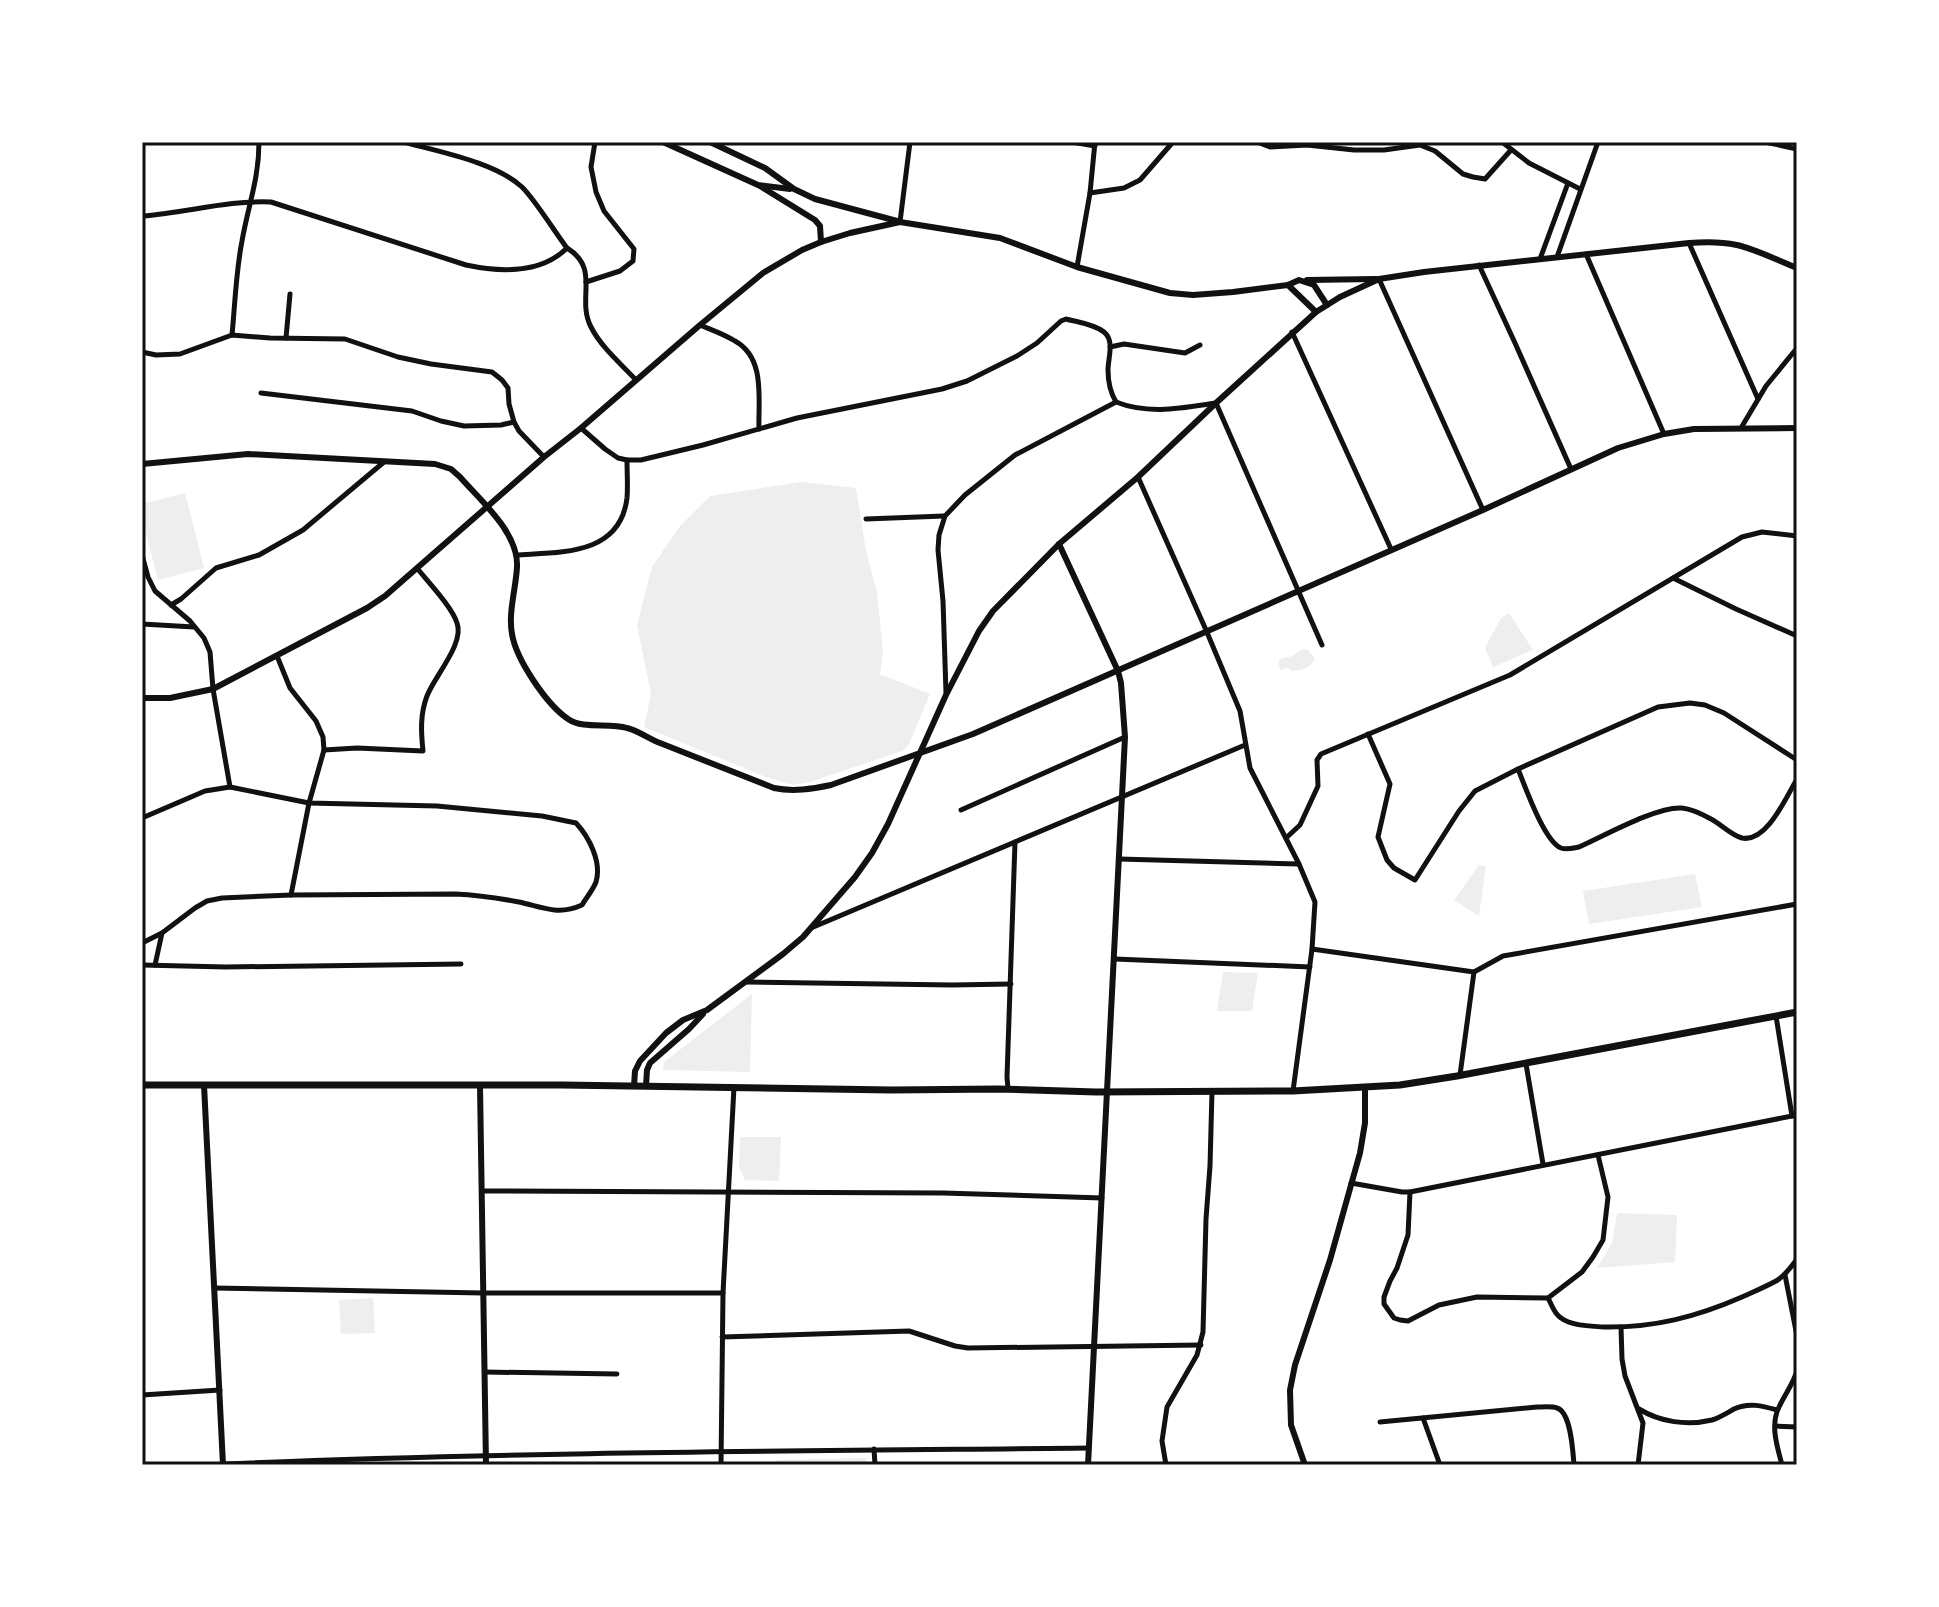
<svg xmlns="http://www.w3.org/2000/svg" width="1939" height="1607" font-family="'Roboto Condensed',sans-serif">
<style>
.green{fill:#eee}
.lines{fill:none;stroke-linecap:round;stroke-linejoin:round}
.minor{stroke:#111;stroke-width:5}
.tertiary{stroke:#111;stroke-width:6}
.primary{stroke:#111;stroke-width:7}
.neatline{fill:none;stroke:#111;stroke-width:3}
</style>
<rect width="100%" height="100%" fill="#fff"/>
<g class="green">
<polygon points="801,482 856,488 866,551 877,592 883,652 880,674 930,694 908,746 902,751 810,782 793,785 766,777 644,727 651,694 637,625 652,567 680,526 710,496"/>
<polygon points="185,493 204,568 158,580 142,518 142,504"/>
<polygon points="1509,613 1533,650 1493,667 1485,648 1501,618"/>
<path d="M 1303,649 L 1308,650 L 1315,659 C 1308,670 1304,669 1292,671 L 1288,668 L 1281,670 L 1278,663 C 1282,655 1285,659 1292,656 C 1296,654 1299,651 1303,649 Z"/>
<polygon points="1479,865 1486,866 1479,916 1454,900"/>
<polygon points="1695,874 1702,907 1589,924 1583,891"/>
<polygon points="1223,972 1258,973 1252,1011 1217,1011"/>
<polygon points="752,994 750,1072 663,1070 664,1062"/>
<polygon points="740,1137 781,1137 779,1181 745,1180 739,1167"/>
<polygon points="1617,1213 1677,1215 1675,1262 1597,1268 1612,1243"/>
<polygon points="373,1298 375,1333 341,1334 339,1300"/>
<polygon points="866,1458 867,1465 777,1465 777,1460"/>
</g>
<g class="lines">
<g class="minor">
<path d="M 404,142 C 439,152 495,162 522,187 C 536,201 554,231 567,248 C 601,269 576,298 591,327 C 601,347 621,364 636,380"/>
<polyline points="1072,142 1095,146"/>
<polyline points="1257,142 1270,147 1307,145 1354,150 1384,150 1420,145 1435,151 1463,174 1473,177 1485,179 1511,150"/>
<polyline points="1502,142 1529,163 1580,189"/>
<polyline points="1765,142 1797,149"/>
<polyline points="1090,193 1124,188 1140,180 1173,142"/>
<path d="M 142,216 C 185,213 228,200 271,202 L 466,265 C 499,272 541,274 567,248"/>
<polyline points="900,222 910,142"/>
<polyline points="1689,243 1758,399"/>
<polyline points="1586,254 1664,434"/>
<polyline points="1557,257 1598,142"/>
<polyline points="1540,259 1568,183"/>
<polyline points="1479,265 1515,343 1571,469"/>
<polyline points="1077,267 1090,193 1095,142"/>
<polyline points="1379,279 1483,510"/>
<polyline points="586,282 620,271 633,261 634,249 604,211 596,192 591,167 595,142"/>
<path d="M 700,325 C 712,330 724,334 735,341 C 766,358 758,400 759,429"/>
<polyline points="1292,332 1391,549"/>
<path d="M 232,335 C 235,304 236,271 242,241 C 248,206 259,179 259,142"/>
<polyline points="286,338 290,294"/>
<polyline points="1110,347 1124,344 1185,353 1200,345"/>
<polyline points="142,352 156,355 180,354 232,335 270,338 345,339 398,357 431,364 492,372 502,380 508,388 509,404 514,422 519,431 544,457"/>
<polyline points="261,393 412,411 441,421 464,426 501,425 514,422"/>
<path d="M 581,428 L 605,449 L 618,458 L 627,460 L 641,460 L 703,445 L 797,418 L 942,389 L 967,381 L 1017,356 L 1037,343 L 1061,321 L 1066,319 C 1077,322 1094,324 1104,332 C 1115,341 1108,358 1108,370 C 1108,381 1110,392 1116,402"/>
<polyline points="1741,428 1766,386 1797,348"/>
<polyline points="1138,477 1206,630 1240,711 1250,768 1299,864 1315,902 1312,949 1293,1091"/>
<polyline points="866,519 944,516"/>
<polyline points="142,555 148,577 155,591 190,621 204,638 210,652 213,689 230,787"/>
<path d="M 516,555 C 560,552 620,556 627,498 C 628,486 627,473 627,460"/>
<polyline points="1673,578 1736,609 1797,636"/>
<polyline points="171,605 181,599 216,568 259,555 303,530 384,462"/>
<polyline points="142,624 194,627"/>
<polyline points="277,656 290,688 316,721 323,737 324,750 309,803 291,895"/>
<path d="M 946,693 L 943,601 L 938,550 L 939,535 L 945,516 L 965,495 L 1015,455 L 1116,402 C 1149,415 1182,408 1216,403 L 1322,645"/>
<polyline points="1368,734 1390,784 1378,837 1387,860 1394,868 1415,880 1459,811 1475,791 1518,769 1658,707 1690,703 1705,705 1724,713 1797,760"/>
<path d="M 324,750 L 357,748 L 423,751 C 421,732 420,714 427,696 C 434,677 465,643 457,623 C 452,607 428,582 417,568"/>
<path d="M 1518,769 C 1525,786 1544,841 1561,848 C 1567,850 1573,848 1579,847 C 1604,836 1657,806 1682,808 C 1692,809 1702,814 1711,819 C 1721,824 1731,835 1742,838 C 1767,843 1786,797 1797,779"/>
<polyline points="961,810 1125,737"/>
<path d="M 142,818 L 205,791 L 230,787 L 309,803 L 437,806 L 542,816 L 576,823 C 589,837 602,862 596,882 C 593,890 586,898 582,905 C 558,916 542,907 519,902 C 498,898 477,895 455,894 L 291,895 L 222,898 L 207,901 L 195,908 L 162,933 L 142,943"/>
<polyline points="1286,838 1300,825 1318,786 1317,760 1321,754 1510,675 1742,537 1762,532 1797,536"/>
<polyline points="1119,859 1298,864"/>
<polyline points="811,928 1245,745"/>
<polyline points="1312,949 1474,972 1503,956 1797,904"/>
<polyline points="1115,959 1310,967"/>
<polyline points="142,965 226,967 461,964"/>
<polyline points="155,965 162,933"/>
<polyline points="746,982 952,985 1011,984"/>
<polyline points="1776,1016 1792,1116"/>
<polyline points="1526,1064 1543,1164"/>
<polyline points="1460,1075 1474,972"/>
<polyline points="1008,1089 1007,1077 1015,842"/>
<polyline points="1351,1183 1402,1192 1410,1192 1797,1115"/>
<polyline points="482,1191 943,1193 1102,1198"/>
<polyline points="1410,1192 1408,1235 1397,1268 1390,1281 1384,1297 1384,1304 1394,1318 1400,1320 1408,1321 1439,1305 1477,1297 1548,1298 1582,1272 1593,1257 1603,1240 1608,1197 1598,1155"/>
<polyline points="1785,1275 1797,1336"/>
<polyline points="214,1288 483,1293 723,1293"/>
<path d="M 1548,1298 C 1552,1305 1554,1314 1561,1318 C 1572,1326 1590,1326 1603,1327 C 1654,1328 1696,1317 1742,1297 C 1753,1292 1765,1287 1776,1281 C 1785,1276 1791,1267 1797,1259"/>
<polyline points="1621,1327 1622,1359 1625,1376 1643,1423 1638,1465"/>
<polyline points="722,1337 909,1331 955,1346 968,1348 1201,1345"/>
<polyline points="485,1372 617,1374"/>
<polyline points="142,1395 220,1390"/>
<path d="M 1639,1409 C 1660,1422 1687,1426 1712,1420 C 1719,1418 1727,1413 1734,1409 C 1749,1402 1763,1406 1777,1410"/>
<polyline points="1423,1418 1440,1465"/>
<path d="M 1380,1422 L 1537,1407 C 1542,1407 1552,1406 1557,1408 C 1571,1412 1573,1452 1574,1465"/>
<polyline points="1775,1426 1797,1427"/>
<polyline points="874,1449 875,1465"/>
<path d="M 223,1464 C 511,1452 800,1451 1089,1448"/>
<polyline points="721,1465 723,1293 734,1087"/>
<polyline points="1166,1465 1162,1441 1167,1407 1197,1355 1203,1332 1206,1219 1210,1166 1212,1091"/>
<path d="M 1782,1465 C 1777,1446 1770,1425 1779,1407 C 1785,1394 1793,1384 1797,1371"/>
</g>
<g class="tertiary">
<polyline points="663,142 758,185 790,189"/>
<polyline points="710,142 765,168 794,189 815,199 897,221"/>
<polyline points="760,186 815,220 820,226 821,242"/>
<polyline points="1307,280 1376,279"/>
<polyline points="1288,285 1316,312"/>
<path d="M 142,464 L 248,454 L 435,464 L 451,469 L 460,477 C 481,501 519,533 517,567 C 516,588 508,613 512,634 C 516,659 546,704 568,719 C 584,730 609,722 627,728 C 639,731 649,739 660,743 C 698,758 736,773 774,788 C 793,792 812,789 831,785 L 973,734 L 1483,510 L 1618,448 L 1664,434 L 1694,429 L 1797,428"/>
<polyline points="1059,544 1118,671 1121,683 1125,737 1088,1465"/>
<polyline points="142,698 170,698 213,689 367,608 385,596 544,457 581,428 700,325 763,273 802,250 821,242 850,233 900,222 1000,238 1077,267 1170,293 1193,295 1233,292 1288,285 1299,280 1314,285 1327,305"/>
<polyline points="204,1085 223,1465"/>
<polyline points="480,1086 486,1465"/>
<path d="M 634,1086 L 635,1071 L 640,1061 L 666,1033 L 683,1020 L 707,1010 L 783,954 L 803,937 L 855,877 L 872,853 L 888,824 L 946,695 L 979,631 L 993,611 L 1059,544 L 1138,477 L 1216,403 L 1316,312 L 1340,297 L 1379,279 L 1424,272 L 1689,243 C 1740,239 1752,250 1797,268"/>
<polyline points="646,1086 647,1070 650,1063 689,1029 703,1014"/>
<polyline points="1305,1465 1291,1425 1290,1390 1295,1365 1330,1260 1360,1153 1365,1123 1365,1088"/>
</g>
<polyline class="primary" points="142,1085 562,1085 892,1090 998,1089 1096,1092 1293,1091 1400,1085 1457,1076 1797,1012"/>
</g>
<rect width="1939" height="1607" fill="none" stroke="#ffffff" stroke-width="288"/>
<rect x="144" y="144" width="1651" height="1319" class="neatline"/>
</svg>
